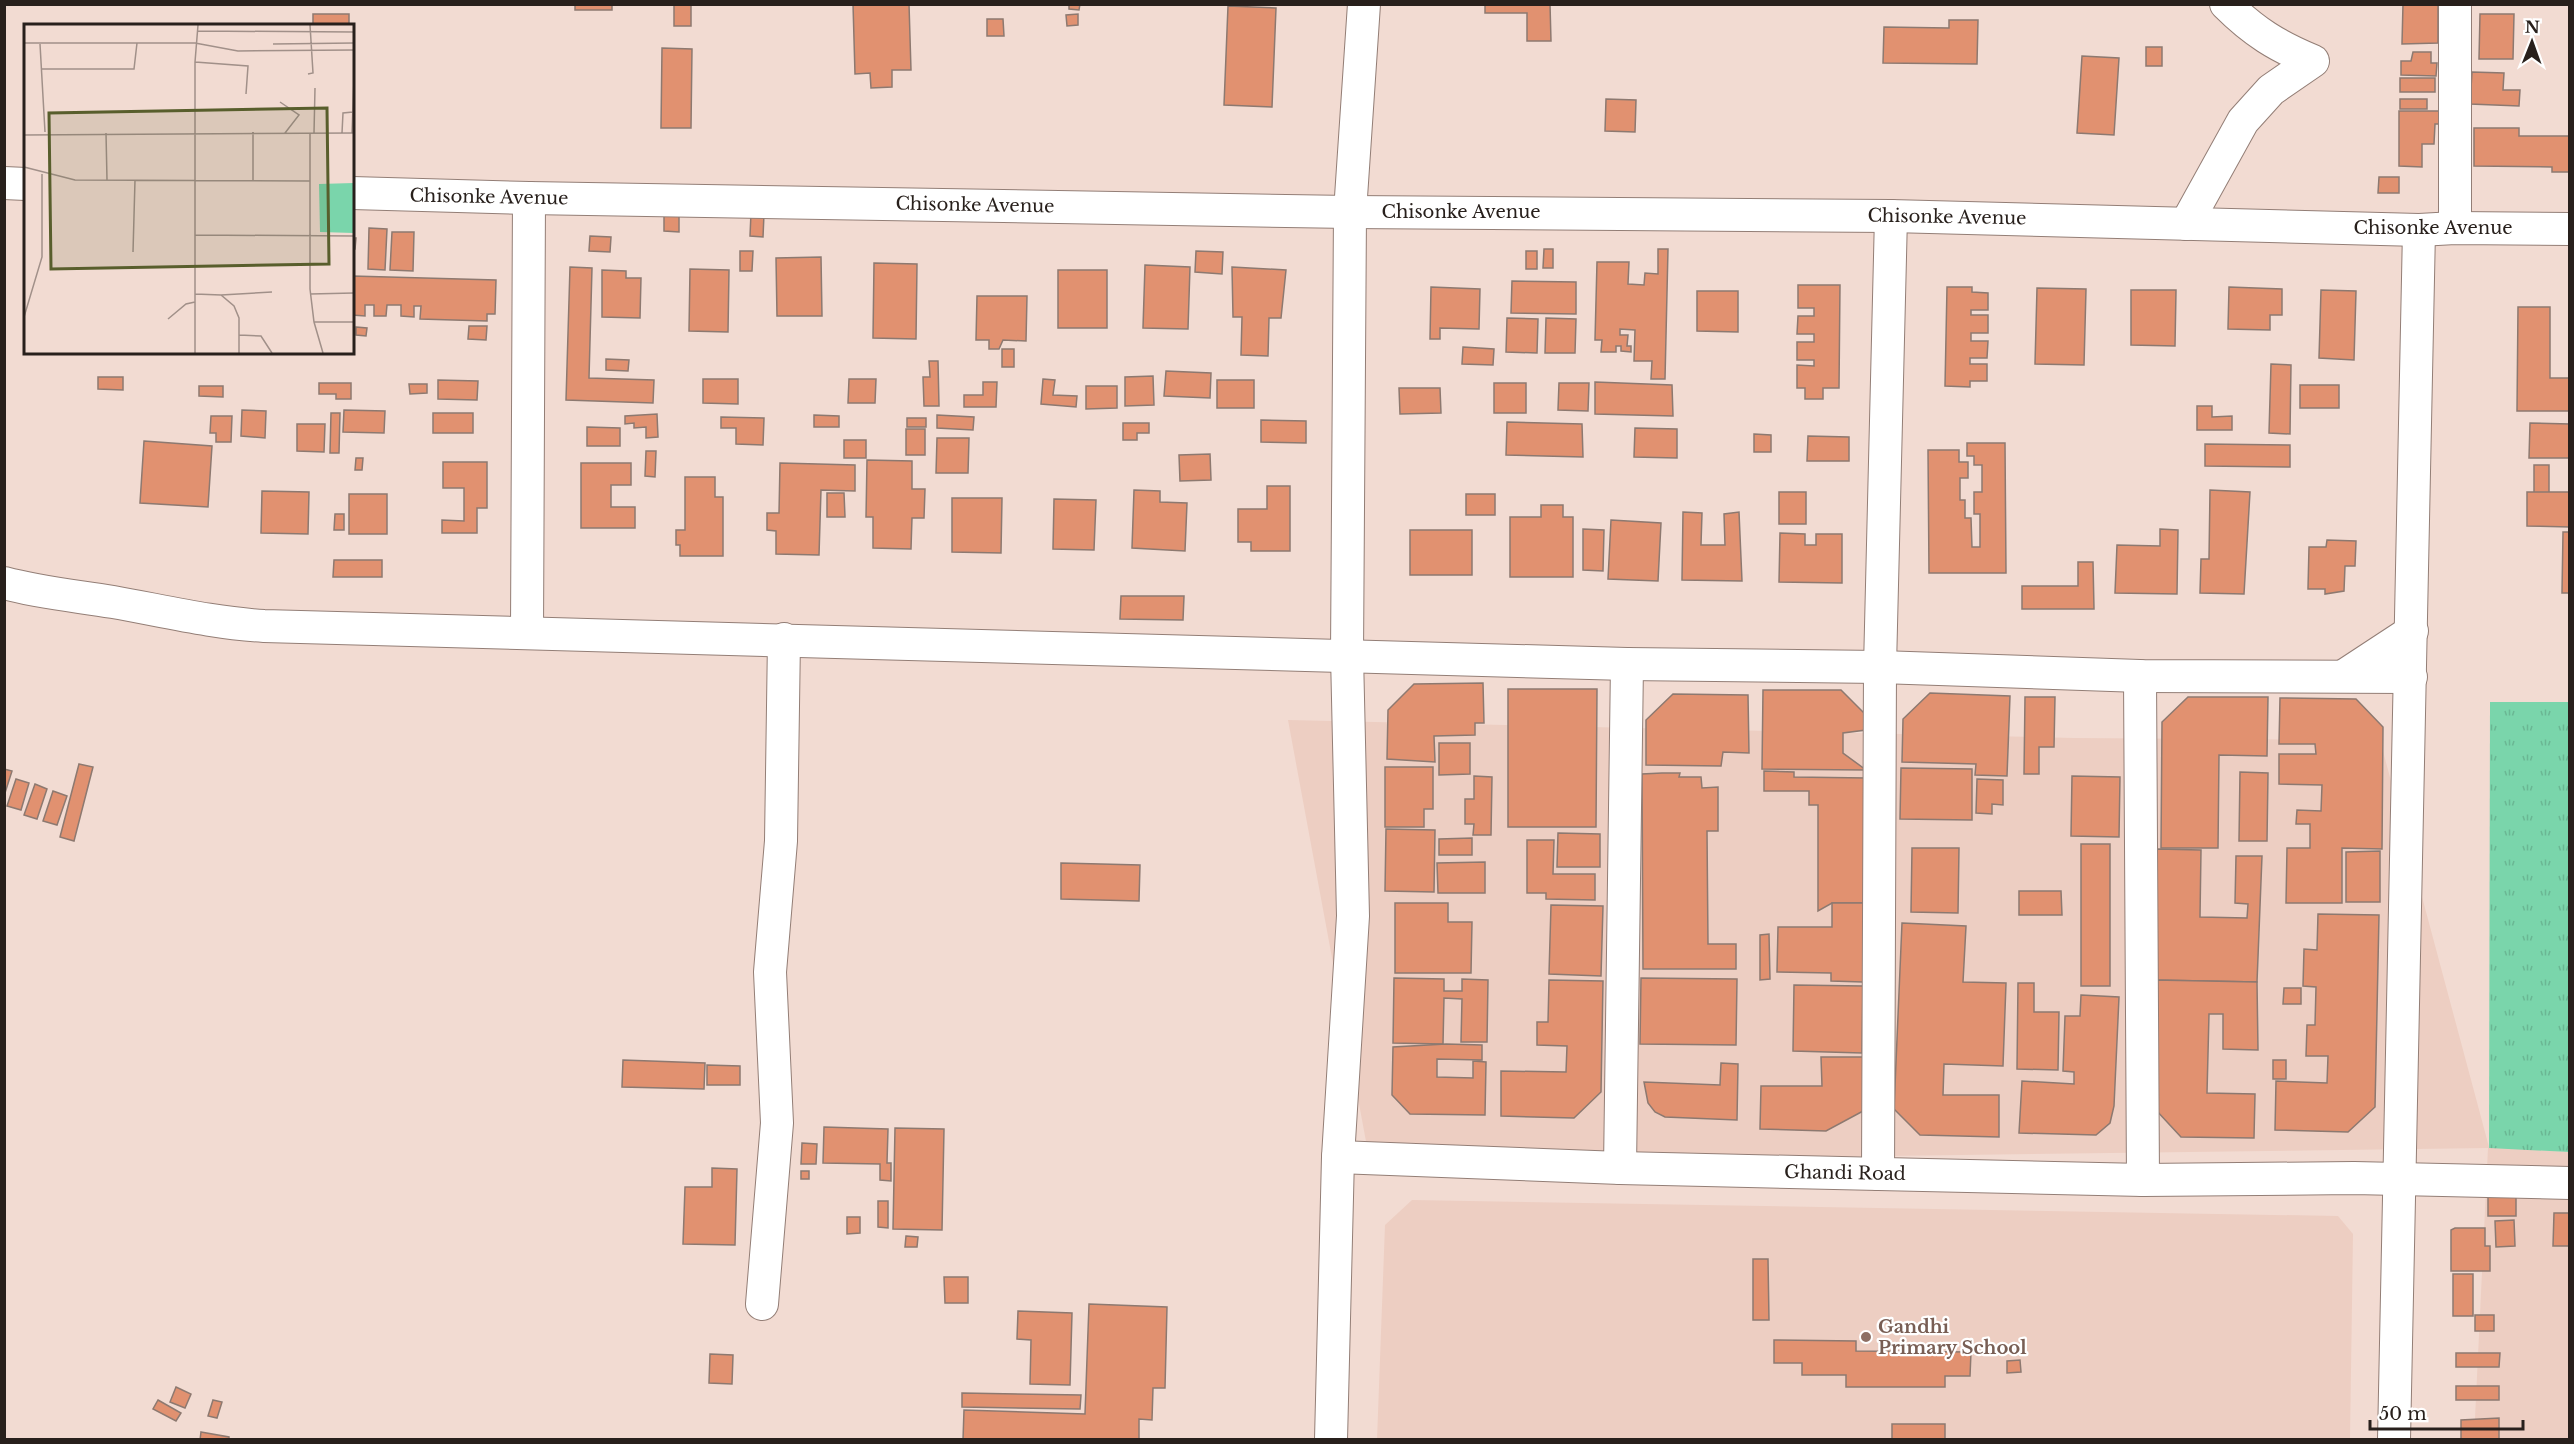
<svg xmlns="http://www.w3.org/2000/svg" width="2574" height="1444" font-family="'Libre Baskerville',serif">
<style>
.built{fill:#edcec2}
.grass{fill:url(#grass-tufts)}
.building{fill:#e19170;stroke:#8d7970;stroke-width:1.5}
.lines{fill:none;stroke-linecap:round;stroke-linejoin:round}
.minor-casing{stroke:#937e76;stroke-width:34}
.minor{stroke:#fff;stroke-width:32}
.education-dot{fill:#8d6e63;stroke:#fff;stroke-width:2}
.labels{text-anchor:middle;stroke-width:4.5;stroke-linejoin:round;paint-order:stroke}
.street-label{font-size:18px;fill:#28201c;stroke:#fff}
.education-label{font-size:18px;font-weight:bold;fill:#785e54;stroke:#fff;text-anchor:start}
.inset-road{fill:none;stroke:#a19089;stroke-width:1.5}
.view{fill:#585e2c;fill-opacity:0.15;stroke:#585e2c;stroke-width:3}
.inset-edge{fill:none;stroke:#28201c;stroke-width:3}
</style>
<defs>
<pattern id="grass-tufts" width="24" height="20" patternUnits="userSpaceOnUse" patternTransform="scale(1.5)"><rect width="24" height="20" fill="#7ad5ab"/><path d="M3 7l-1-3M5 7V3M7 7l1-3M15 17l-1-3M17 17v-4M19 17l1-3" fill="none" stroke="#6ab793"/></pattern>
</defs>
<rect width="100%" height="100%" fill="#f2dbd2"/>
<g class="built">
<polygon points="1288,720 2074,738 2380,740 2489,1147 2569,1152 2569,1439 2474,1439 2488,1148 1370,1163"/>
<polygon points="1412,1200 2338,1216 2353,1234 2350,1439 1377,1440 1385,1225"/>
</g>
<polygon class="grass" points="2490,702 2569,702 2569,1152 2489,1148"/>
<g class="building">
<rect x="575" y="4" width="37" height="6"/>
<rect x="674" y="4" width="17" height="22"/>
<polygon points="853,4 909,4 911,70 892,70 892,87 871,88 870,73 855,74"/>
<polygon points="1069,4 1080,4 1079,10 1069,9"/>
<polygon points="1485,4 1550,4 1551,41 1527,41 1527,13 1485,13"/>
<polygon points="2403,4 2438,4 2438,43 2402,44"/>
<polygon points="1228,6 1276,8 1272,107 1224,105"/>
<rect x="313" y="14" width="36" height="12"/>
<polygon points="1078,14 1078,25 1067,26 1066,15"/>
<polygon points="2480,14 2514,14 2513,59 2479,59"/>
<polygon points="987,19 1003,19 1004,36 987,36"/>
<polygon points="1949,20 1978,20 1977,64 1883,63 1884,27 1949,28"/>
<rect x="2146" y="47" width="16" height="19"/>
<polygon points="662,48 692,49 691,128 661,128"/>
<polygon points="2413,52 2431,52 2431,63 2437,63 2436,76 2401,75 2401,61 2411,61"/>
<polygon points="2082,56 2119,58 2114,135 2077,133"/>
<polygon points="2472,72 2504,73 2503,90 2520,90 2519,106 2470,104"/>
<rect x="2400" y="78" width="35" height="14"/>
<polygon points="1606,99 1636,100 1635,132 1605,131"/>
<rect x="2400" y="99" width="27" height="10"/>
<polygon points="2399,111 2440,111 2440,124 2435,124 2434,144 2422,144 2422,167 2399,166"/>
<polygon points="2474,128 2519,128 2519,136 2570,136 2570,172 2552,172 2552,167 2474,166"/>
<polygon points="2379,177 2399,177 2399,193 2378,193"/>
<polygon points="751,213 764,214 763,237 750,236"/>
<polygon points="664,216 679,216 679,232 664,231"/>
<polygon points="369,228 387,229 385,270 368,269"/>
<polygon points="392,232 414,232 413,271 390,270"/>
<polygon points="590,236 611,237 610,252 589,251"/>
<polygon points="352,238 356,238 355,249 352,249"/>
<polygon points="1544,249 1553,249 1553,268 1543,268"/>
<polygon points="1658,249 1668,249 1665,379 1651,379 1652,361 1634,361 1635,330 1620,329 1620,335 1628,335 1627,346 1631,346 1631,352 1621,351 1621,346 1616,346 1616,352 1601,352 1602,340 1595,340 1597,262 1629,262 1628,284 1644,285 1645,273 1658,274"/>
<polygon points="740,251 753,251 752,271 740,271"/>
<polygon points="1196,251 1223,252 1222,274 1195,272"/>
<rect x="1526" y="251" width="11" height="18"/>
<polygon points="821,257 822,316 777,316 776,258"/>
<polygon points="874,263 917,264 916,339 873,338"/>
<polygon points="1145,265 1190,267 1188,329 1143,328"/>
<polygon points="570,267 592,268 589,378 654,380 653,403 566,400"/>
<polygon points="1232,267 1286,270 1281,318 1269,318 1268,356 1241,355 1242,317 1233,317"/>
<polygon points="690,269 729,270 728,332 689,331"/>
<polygon points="602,270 626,271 626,278 641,278 640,318 602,317"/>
<rect x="1058" y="270" width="49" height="58"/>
<polygon points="352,276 496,280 495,314 487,314 487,321 420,319 421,306 414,306 414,317 401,316 401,305 387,305 386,316 374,316 374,305 365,305 365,316 352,315"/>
<polygon points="1512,281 1576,282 1576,314 1511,313"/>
<polygon points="1798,285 1840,285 1839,388 1823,388 1823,399 1805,399 1805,388 1797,388 1797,365 1814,366 1814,360 1797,360 1797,342 1814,342 1814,334 1797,334 1798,316 1814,316 1814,308 1798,308"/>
<polygon points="1431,287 1480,289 1479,329 1440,328 1440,339 1430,339"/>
<polygon points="1947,287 1972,287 1972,292 1988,293 1988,310 1971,310 1971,315 1988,315 1988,333 1971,333 1971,341 1988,341 1987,358 1970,358 1970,364 1987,364 1987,381 1970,381 1970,387 1945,386"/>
<polygon points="2229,287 2282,289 2282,315 2270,315 2270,330 2228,329"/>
<polygon points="2037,288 2086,289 2084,365 2035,364"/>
<polygon points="2131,290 2176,290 2175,346 2131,345"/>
<polygon points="2321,290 2356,291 2354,360 2319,358"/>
<polygon points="1697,291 1738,291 1738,332 1697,331"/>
<polygon points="977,296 1027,296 1026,341 1003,340 999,349 989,349 989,340 976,340"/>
<polygon points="2518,307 2550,307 2550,378 2570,378 2570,411 2517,411"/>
<polygon points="1507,318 1538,319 1537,353 1506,352"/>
<polygon points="1546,318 1576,319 1575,353 1545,353"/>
<polygon points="469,326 487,326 486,340 468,339"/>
<polygon points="356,327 367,328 366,336 356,335"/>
<polygon points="1463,347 1494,349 1493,365 1462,364"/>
<rect x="1002" y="349" width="12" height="18"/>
<polygon points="606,359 629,360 628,371 606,370"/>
<polygon points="929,361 938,361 939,406 924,406 923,377 930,377"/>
<polygon points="2271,364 2291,365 2290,434 2269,433"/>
<polygon points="1166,371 1211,373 1210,398 1164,396"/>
<polygon points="1153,376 1154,405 1125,406 1125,377"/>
<polygon points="98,377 123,377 123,390 98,389"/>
<polygon points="703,379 738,379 738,404 703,403"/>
<polygon points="849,379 876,379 875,403 848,403"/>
<polygon points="1043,379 1055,380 1053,395 1077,396 1076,407 1041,404"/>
<polygon points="438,380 478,381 477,400 438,399"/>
<rect x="1217" y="380" width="37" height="28"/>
<polygon points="983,382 997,382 996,407 964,407 964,395 983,395"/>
<polygon points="1595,382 1672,385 1673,416 1595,414"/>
<polygon points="319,383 351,383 351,399 336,399 336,394 319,394"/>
<rect x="1494" y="383" width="32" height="30"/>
<polygon points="1559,383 1589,383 1588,411 1558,410"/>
<polygon points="409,384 427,384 427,393 410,394"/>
<rect x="2300" y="385" width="39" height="23"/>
<polygon points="199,386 223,386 223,397 199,396"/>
<polygon points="1086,386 1117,386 1117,408 1086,409"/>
<polygon points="1399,388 1440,388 1441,413 1400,414"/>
<polygon points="2197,406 2212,406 2212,417 2232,416 2232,430 2197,430"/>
<polygon points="242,410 266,411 265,438 241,436"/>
<polygon points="344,410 385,411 384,433 343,432"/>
<polygon points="331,413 340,413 339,453 330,453"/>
<rect x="433" y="413" width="40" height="20"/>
<polygon points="657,414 658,437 646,438 646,427 634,428 634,423 625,424 625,416"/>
<polygon points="814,415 839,416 839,427 814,427"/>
<polygon points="937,415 974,417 973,430 937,428"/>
<polygon points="211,416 232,416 231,442 216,442 216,433 210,433"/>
<polygon points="721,417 764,418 763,445 736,444 736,428 721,428"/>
<rect x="907" y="418" width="19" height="9"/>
<polygon points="1261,420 1306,421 1306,443 1261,442"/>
<polygon points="1507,422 1582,424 1583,457 1506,455"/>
<polygon points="1123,423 1149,423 1149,433 1137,433 1137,440 1123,440"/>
<polygon points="2530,423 2570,424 2570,458 2529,458"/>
<polygon points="297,424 325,424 324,452 297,451"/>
<polygon points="587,427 620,428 620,446 587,446"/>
<polygon points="1635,428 1677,429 1677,458 1634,457"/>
<rect x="906" y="429" width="19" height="26"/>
<polygon points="1754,434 1771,435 1771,452 1754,452"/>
<polygon points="1808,436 1849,437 1849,461 1807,461"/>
<polygon points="937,438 969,438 968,473 936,473"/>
<rect x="844" y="440" width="22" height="18"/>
<polygon points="144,441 212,446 208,507 140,503"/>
<polygon points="1967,443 2005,443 2006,573 1929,573 1928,450 1959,450 1959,462 1968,462 1968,478 1960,478 1960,500 1965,500 1965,518 1971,518 1972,547 1980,547 1980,514 1974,514 1974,492 1982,492 1982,465 1974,465 1974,456 1967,456"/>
<polygon points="2205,444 2290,445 2290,467 2205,466"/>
<polygon points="646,451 656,451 655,477 645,476"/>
<polygon points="1210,454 1211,480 1180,481 1179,455"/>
<polygon points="356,458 363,458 362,470 355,470"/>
<polygon points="867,460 912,461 912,489 925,489 924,518 912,518 911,549 873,548 873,517 866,517"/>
<polygon points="443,462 487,462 487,508 477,508 477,533 442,533 442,520 464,521 464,488 443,488"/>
<polygon points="581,463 631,463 631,485 611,485 611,507 635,507 635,528 581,528"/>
<polygon points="780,463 855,465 855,491 821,490 819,555 776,554 776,531 767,530 767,513 779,513"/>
<rect x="2534" y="465" width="15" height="29"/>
<polygon points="685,477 715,477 715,497 723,497 723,556 680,556 680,545 676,545 676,530 685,530"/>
<polygon points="1267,486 1290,486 1290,551 1251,551 1251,542 1238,542 1238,509 1267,509"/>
<polygon points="1134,490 1160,491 1160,502 1187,503 1185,551 1132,548"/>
<polygon points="2210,490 2250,492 2244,594 2200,593 2201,559 2209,559"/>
<polygon points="262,491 309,492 308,534 261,533"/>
<rect x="1779" y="492" width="27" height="32"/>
<polygon points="2527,492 2570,492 2570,527 2527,526"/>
<polygon points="827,493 844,493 845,517 827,517"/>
<rect x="349" y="494" width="38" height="40"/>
<rect x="1466" y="494" width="29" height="21"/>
<polygon points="952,498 1002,498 1001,553 952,552"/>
<polygon points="1054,499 1096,500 1094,550 1053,549"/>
<polygon points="1541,505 1563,505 1563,517 1573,517 1573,577 1510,577 1510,517 1541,517"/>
<polygon points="1683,512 1702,513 1701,545 1725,545 1724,514 1739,512 1742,581 1682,580"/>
<polygon points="335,514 344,514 344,530 334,530"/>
<polygon points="1611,520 1661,523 1658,581 1608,579"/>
<polygon points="1583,529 1604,530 1603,571 1583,570"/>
<polygon points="2160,529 2178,530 2177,594 2115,593 2117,545 2160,546"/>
<rect x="1410" y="530" width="62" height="45"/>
<polygon points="2563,532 2570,532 2570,593 2562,593"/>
<polygon points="1780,533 1805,534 1805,545 1816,545 1816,534 1842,534 1842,583 1779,582"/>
<polygon points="2327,540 2356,541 2355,566 2345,566 2344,591 2325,594 2325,589 2308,589 2309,547 2326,547"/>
<polygon points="334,560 382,560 382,577 333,577"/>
<polygon points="2078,562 2093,562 2094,609 2022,609 2022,586 2078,586"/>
<polygon points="1121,596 1184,596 1183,620 1120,619"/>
<polygon points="1483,683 1484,723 1475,723 1475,735 1434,736 1435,762 1387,759 1388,710 1414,684"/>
<polygon points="1508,689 1597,689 1596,827 1508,827"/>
<polygon points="1763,690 1841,690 1866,715 1866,730 1843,733 1843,753 1866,770 1762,769"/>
<polygon points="1930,693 2010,696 2007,776 1975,775 1976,764 1902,762 1903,719"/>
<polygon points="1673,694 1748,695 1749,753 1723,752 1721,766 1646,765 1646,720"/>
<polygon points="2025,697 2055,697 2054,747 2039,747 2039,774 2024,774"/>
<polygon points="2188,697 2268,697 2267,756 2219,755 2218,848 2161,848 2162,722"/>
<polygon points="2280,698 2356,699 2383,727 2382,849 2342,848 2342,903 2286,903 2287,848 2310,848 2310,824 2296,824 2297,810 2321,811 2322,785 2279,784 2279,754 2316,754 2315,744 2279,744"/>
<polygon points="1439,743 1470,743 1470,774 1439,775"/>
<polygon points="79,764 93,767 74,841 60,837"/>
<polygon points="1385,767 1433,767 1433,809 1424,809 1424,827 1385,827"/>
<polygon points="1901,768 1972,769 1972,820 1900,819"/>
<polygon points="4,769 12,771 4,796"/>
<polygon points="1764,771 1794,772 1794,777 1867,778 1865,903 1832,903 1818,911 1818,805 1809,805 1809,791 1764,791"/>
<polygon points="2240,772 2268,773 2267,841 2239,841"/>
<polygon points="1662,773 1680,773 1679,777 1701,777 1702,788 1718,787 1718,831 1707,831 1708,944 1736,944 1736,969 1643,969 1642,774"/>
<polygon points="1474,776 1492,777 1491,835 1473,835 1474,824 1465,824 1465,799 1474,799"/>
<polygon points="2072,776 2120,777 2119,837 2071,836"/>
<polygon points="16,779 29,783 21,810 7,806"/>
<polygon points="1977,779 2003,780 2003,805 1992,804 1992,814 1976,813"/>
<polygon points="35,784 47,789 37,819 24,815"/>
<polygon points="53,791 67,796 57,825 43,821"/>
<polygon points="1386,829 1435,830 1434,892 1385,891"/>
<polygon points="1558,833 1600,834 1600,867 1557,867"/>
<polygon points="1472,838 1472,855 1439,855 1439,839"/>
<polygon points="1527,840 1554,840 1553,874 1595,874 1595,900 1546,899 1546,893 1527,893"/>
<rect x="2081" y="844" width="29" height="142"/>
<polygon points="1912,848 1959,848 1958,913 1911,912"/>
<polygon points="2157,849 2201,850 2200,917 2247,918 2248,904 2235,903 2236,856 2262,856 2257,982 2154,980"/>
<polygon points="2380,851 2380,902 2346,902 2346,852"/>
<polygon points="1485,862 1485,893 1438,893 1437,863"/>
<polygon points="1061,863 1140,865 1139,901 1061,899"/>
<polygon points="2019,891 2061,891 2062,915 2019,915"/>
<polygon points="1395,903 1448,903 1448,922 1472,922 1471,973 1395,973"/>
<polygon points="1832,903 1865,903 1863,982 1831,981 1831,973 1777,972 1778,927 1832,927"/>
<polygon points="1551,905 1603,906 1601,976 1549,974"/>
<polygon points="2318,914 2379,915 2375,1107 2348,1132 2275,1130 2276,1081 2327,1083 2328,1056 2306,1056 2307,1025 2315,1025 2316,987 2303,986 2304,949 2317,950"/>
<polygon points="1902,923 1966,926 1963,982 2006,983 2003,1066 1944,1064 1943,1095 1999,1095 1999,1137 1920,1135 1894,1109"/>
<polygon points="1769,934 1770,979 1760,980 1760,935"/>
<polygon points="1394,978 1444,979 1444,991 1462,991 1462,979 1488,980 1487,1042 1461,1042 1462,999 1444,998 1443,1044 1393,1043"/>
<polygon points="1641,978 1737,979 1736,1045 1640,1044"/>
<polygon points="1549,980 1603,981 1601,1092 1574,1118 1501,1116 1501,1071 1566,1072 1567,1046 1537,1045 1537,1022 1548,1022"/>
<polygon points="2154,980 2257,982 2258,1050 2223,1049 2223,1014 2209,1014 2207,1093 2255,1094 2254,1138 2181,1137 2155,1109"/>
<polygon points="2018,983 2034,983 2034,1012 2059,1012 2058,1070 2017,1069"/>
<polygon points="1794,985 1863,986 1862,1053 1793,1051"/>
<polygon points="2284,988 2301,988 2301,1004 2283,1004"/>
<polygon points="2081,995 2119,997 2114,1106 2110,1123 2096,1135 2019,1133 2022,1081 2074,1084 2074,1072 2063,1071 2065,1016 2080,1016"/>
<polygon points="1446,1044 1482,1045 1482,1060 1437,1059 1437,1077 1473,1078 1473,1061 1486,1062 1485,1115 1410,1114 1392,1095 1393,1047"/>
<polygon points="1821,1057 1864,1057 1865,1110 1826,1131 1760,1129 1761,1086 1822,1086"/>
<polygon points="623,1060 705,1063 704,1089 622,1087"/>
<rect x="2273" y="1060" width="13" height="19"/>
<polygon points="1721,1063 1738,1064 1737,1120 1665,1117 1655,1112 1648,1103 1644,1082 1720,1085"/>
<polygon points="707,1065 740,1066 740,1085 707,1085"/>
<polygon points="824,1127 888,1129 887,1163 891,1163 891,1181 880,1180 880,1164 823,1163"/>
<polygon points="895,1128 944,1129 942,1230 893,1229"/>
<polygon points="802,1143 817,1144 816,1164 801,1164"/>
<polygon points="712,1168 737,1169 735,1245 683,1244 685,1187 712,1187"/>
<rect x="801" y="1171" width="8" height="8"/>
<rect x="2488" y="1197" width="28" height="19"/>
<polygon points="878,1201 888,1201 888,1228 878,1227"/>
<polygon points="2554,1213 2570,1213 2570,1246 2553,1246"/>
<polygon points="847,1217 860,1217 860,1233 847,1234"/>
<polygon points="2514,1220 2515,1246 2496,1247 2495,1221"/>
<polygon points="2455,1228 2485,1228 2485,1246 2490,1246 2490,1271 2451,1271 2451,1230"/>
<polygon points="906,1236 918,1237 917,1247 905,1247"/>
<polygon points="1753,1259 1768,1259 1769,1320 1753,1320"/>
<rect x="2453" y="1274" width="20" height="42"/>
<polygon points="944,1277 968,1277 968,1303 945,1303"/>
<polygon points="1089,1304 1167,1307 1165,1388 1153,1388 1152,1420 1139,1419 1139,1440 963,1440 964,1410 1085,1414"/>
<polygon points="1018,1311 1072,1313 1070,1385 1030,1384 1031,1340 1017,1339"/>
<rect x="2475" y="1315" width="19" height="16"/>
<polygon points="1774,1340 1856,1341 1856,1351 1971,1352 1970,1376 1945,1376 1945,1387 1846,1387 1846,1375 1802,1375 1802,1363 1774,1363"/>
<polygon points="2456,1353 2500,1353 2499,1367 2456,1367"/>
<polygon points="710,1354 733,1355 732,1384 709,1383"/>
<polygon points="2020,1360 2021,1372 2007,1373 2007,1361"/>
<rect x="2456" y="1386" width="43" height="14"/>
<polygon points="176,1387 191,1394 185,1408 170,1402"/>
<polygon points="962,1393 1081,1395 1080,1409 962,1407"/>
<polygon points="158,1400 181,1413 176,1421 153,1409"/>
<polygon points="213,1400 222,1402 217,1418 208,1416"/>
<polygon points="2499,1418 2499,1440 2461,1440 2461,1420"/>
<rect x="1892" y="1424" width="53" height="16"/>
<polygon points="201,1432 229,1437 229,1440 200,1440"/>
</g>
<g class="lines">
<defs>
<g id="minor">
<polyline points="4,183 26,184"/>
<polyline points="352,193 529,198 1350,212 1891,216 2419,230 2455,228 2570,229"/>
<path d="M 2186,224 L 2243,121 L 2271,90 L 2313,61 C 2277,46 2254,32 2226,4"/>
<polyline points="2455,228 2455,4"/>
<path d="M 4,583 C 41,593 77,596 113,602 C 164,611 213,623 264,626 L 1627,664 L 1880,667 L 2140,676 L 2411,677"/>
<polyline points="527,632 529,198"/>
<polyline points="2345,675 2412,631"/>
<polyline points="2140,676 2143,1180"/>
<polyline points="1338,1157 1620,1168 2143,1180 2354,1178 2570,1183"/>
<polyline points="1620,1168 1627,664"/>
<polyline points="1878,1174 1880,667 1891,216"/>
<polyline points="762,1304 777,1123 770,972 781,841 784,639"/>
<polyline points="1331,1440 1338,1157 1353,916 1347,655 1350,212 1364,4"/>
<polyline points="2394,1440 2419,230"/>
</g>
</defs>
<use href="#minor" class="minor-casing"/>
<use href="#minor" class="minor"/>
</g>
<circle class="education-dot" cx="1866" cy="1337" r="6"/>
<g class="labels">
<g class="street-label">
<text transform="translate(489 197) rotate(1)" y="6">Chisonke Avenue</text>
<text transform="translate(975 205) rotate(1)" y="6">Chisonke Avenue</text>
<text x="1461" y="218">Chisonke Avenue</text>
<text transform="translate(1947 217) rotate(1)" y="6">Chisonke Avenue</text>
<text x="2433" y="234">Chisonke Avenue</text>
<text transform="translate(1845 1173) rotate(1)" y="6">Ghandi Road</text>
</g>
<g class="education-label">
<text x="1878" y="1333">Gandhi<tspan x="1878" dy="21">Primary School</tspan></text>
</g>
</g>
<g transform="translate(24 24)">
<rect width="330" height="330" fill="#f2dbd2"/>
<path d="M 330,159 L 330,209 L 296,208 L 295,160 Z" fill="#7ad5ab"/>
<path class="inset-road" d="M 173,7 L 330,8M 0,19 L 171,19 L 214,27 L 330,26M 16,20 L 21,108M 249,20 L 330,19M 171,38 L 224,42 L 222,70M 17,45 L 110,45 L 113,19M 284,50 L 289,49 L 286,1M 256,78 L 275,91 L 261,109M 82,109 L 83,156M 286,109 L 286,265 L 290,298 L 299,329M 290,109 L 291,64M 318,109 L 319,89 L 329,88M 328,109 L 330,55M 0,111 L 330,109M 0,143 L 51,156 L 286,157M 229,157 L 229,108M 171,211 L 330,212M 109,228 L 111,156M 171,270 L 197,271 L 210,282 L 215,294 L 215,329M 286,270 L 330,269M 197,271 L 248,268M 0,293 L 18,233 L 18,150M 144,295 L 162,280 L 171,278M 290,298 L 330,298M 215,311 L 237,312 L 248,329M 171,329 L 171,38 L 174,1"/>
<path class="view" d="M 303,84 L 305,240 L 27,245 L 25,89 Z"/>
<rect width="330" height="330" class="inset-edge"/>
</g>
<rect width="2574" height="1444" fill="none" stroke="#28201c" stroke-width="12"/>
<g transform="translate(2532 42) rotate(1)" stroke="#ffffff" stroke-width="4.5" paint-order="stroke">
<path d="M0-4.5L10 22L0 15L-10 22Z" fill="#28201c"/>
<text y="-9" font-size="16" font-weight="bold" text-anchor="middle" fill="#28201c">N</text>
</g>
<path d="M2370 1420v9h153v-9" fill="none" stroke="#28201c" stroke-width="3"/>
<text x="2379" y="1420" font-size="18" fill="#28201c" stroke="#ffffff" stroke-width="4.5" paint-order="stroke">50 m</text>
</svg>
